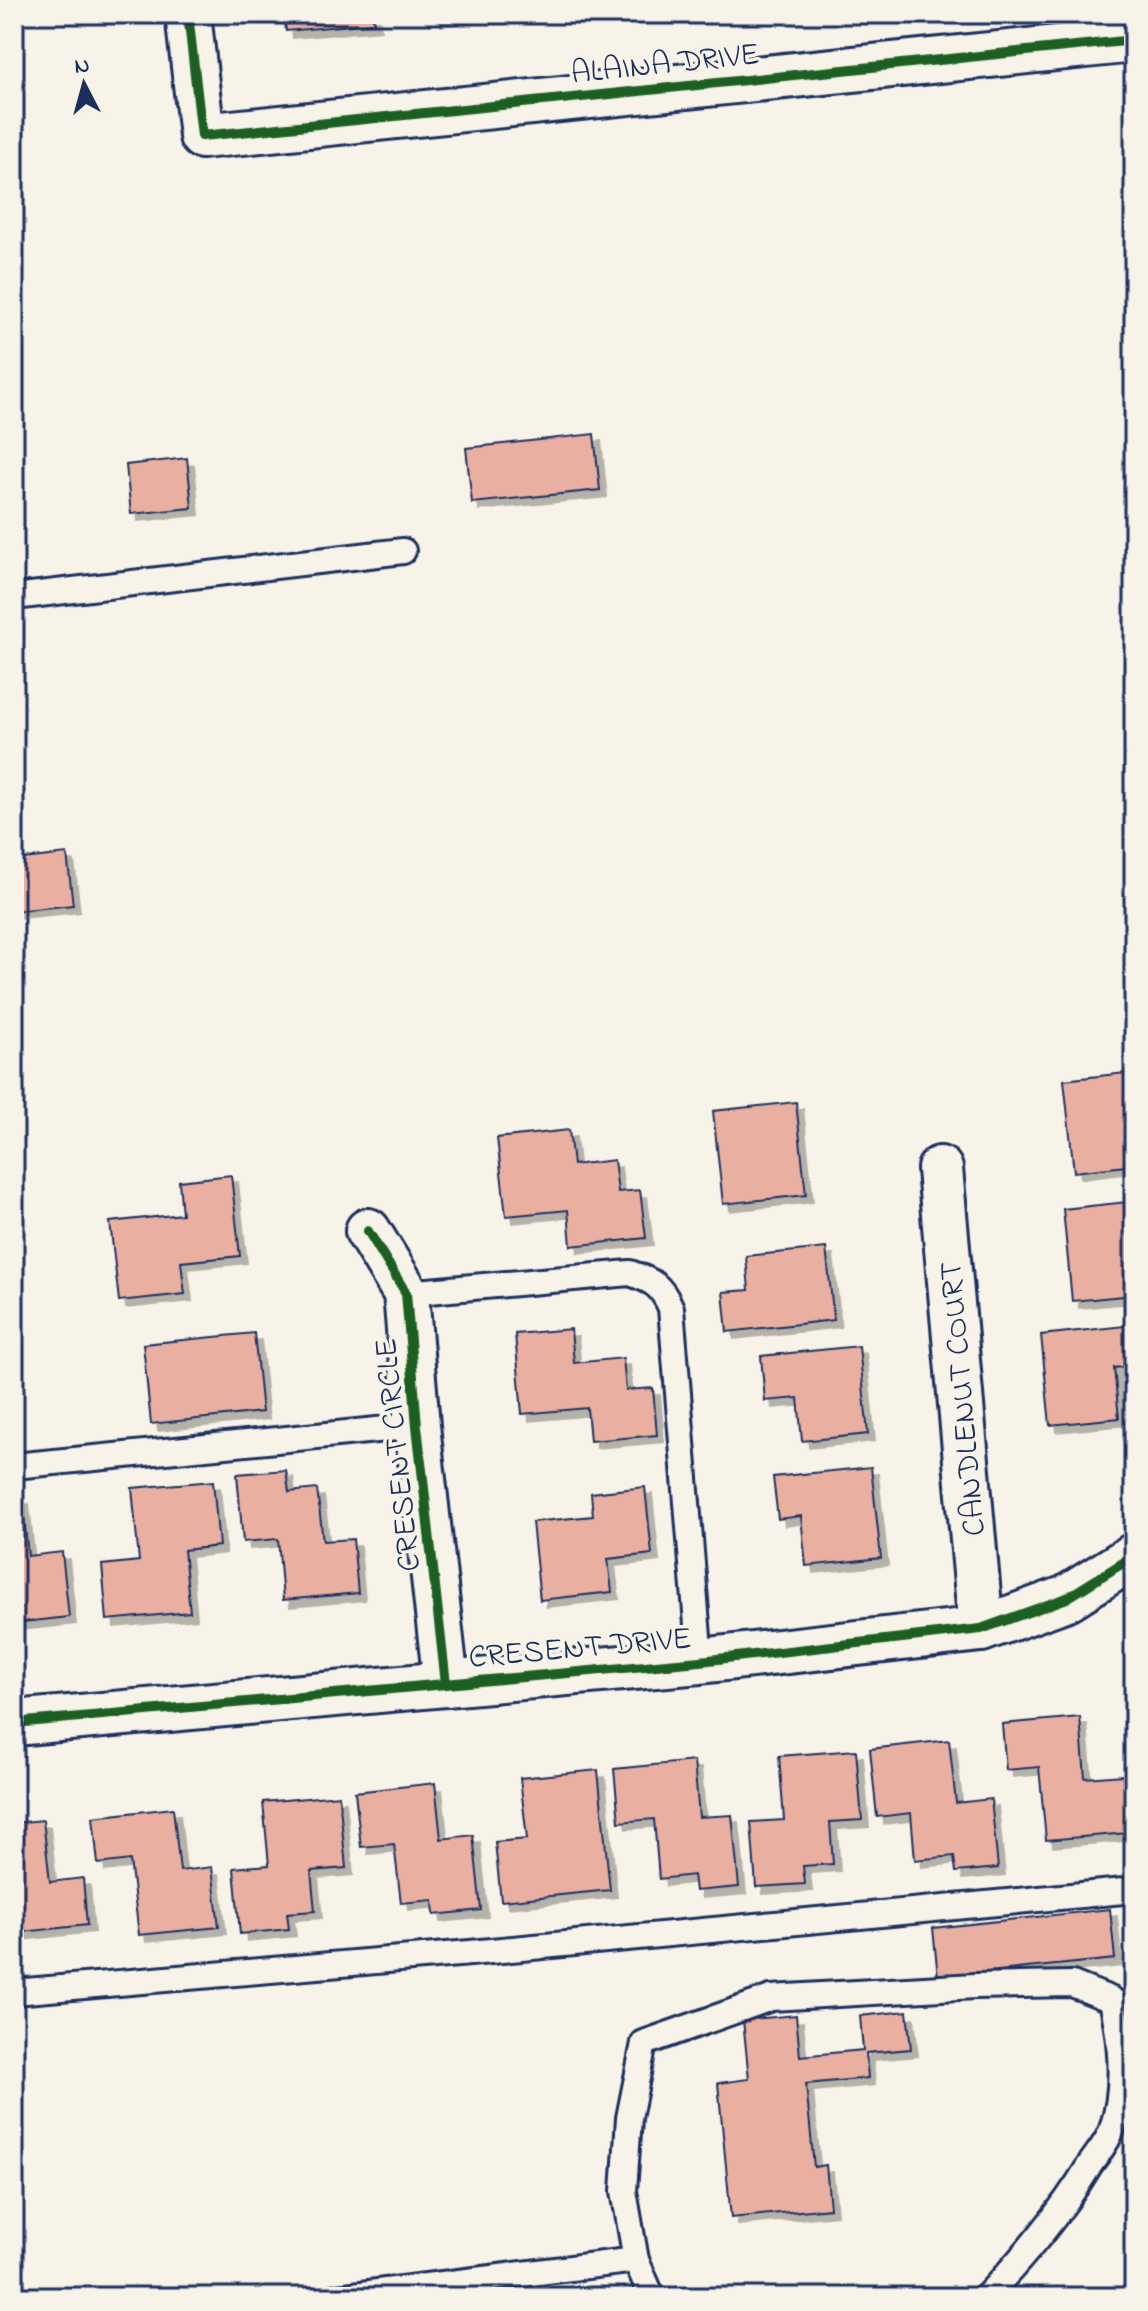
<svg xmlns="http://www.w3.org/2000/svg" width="1148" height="2311" font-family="'Indie Flower',sans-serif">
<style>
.building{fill:#e9b0a2;stroke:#1b2f5e;stroke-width:2;filter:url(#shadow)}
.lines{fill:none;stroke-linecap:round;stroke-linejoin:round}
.lane-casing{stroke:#1b2f5e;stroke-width:30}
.street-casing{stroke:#1b2f5e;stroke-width:50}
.lane{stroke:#f7f3e8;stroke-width:24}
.street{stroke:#f7f3e8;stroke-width:44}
.cycleway-casing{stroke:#f7f3e8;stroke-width:15}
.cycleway{stroke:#1b5e20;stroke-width:10}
.labels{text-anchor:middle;stroke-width:7;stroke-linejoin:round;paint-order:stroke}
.street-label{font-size:32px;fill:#1b2f5e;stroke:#f7f3e8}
</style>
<defs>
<filter id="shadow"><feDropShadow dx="7" dy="7" stdDeviation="0" flood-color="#0004"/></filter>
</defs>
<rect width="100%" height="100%" fill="#f7f3e8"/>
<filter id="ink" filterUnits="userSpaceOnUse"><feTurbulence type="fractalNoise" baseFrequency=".0125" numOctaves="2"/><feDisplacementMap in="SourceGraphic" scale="16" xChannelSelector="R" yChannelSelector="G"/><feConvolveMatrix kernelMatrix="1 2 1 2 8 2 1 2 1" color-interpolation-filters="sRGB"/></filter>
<g filter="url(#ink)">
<g class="building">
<polygon points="284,14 373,14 374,23 286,31"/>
<polygon points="434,14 477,14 434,19"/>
<polygon points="594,434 600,490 472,503 466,448"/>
<polygon points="187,458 192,508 131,514 126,465"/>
<polygon points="67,854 73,905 14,911 14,860"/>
<polygon points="1134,1072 1134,1165 1074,1172 1064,1080"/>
<polygon points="796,1102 806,1195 723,1204 713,1111"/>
<polygon points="569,1130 573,1165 614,1160 618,1192 640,1190 646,1238 571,1246 568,1210 506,1216 497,1138"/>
<polygon points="231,1175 240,1256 181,1262 185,1294 119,1301 110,1222 182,1214 179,1181"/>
<polygon points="1127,1202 1132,1249 1134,1249 1134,1295 1072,1301 1063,1209"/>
<polygon points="826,1248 834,1320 727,1332 723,1292 749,1290 746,1256"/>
<polygon points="1134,1325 1134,1366 1114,1368 1119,1418 1050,1425 1041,1335"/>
<polygon points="571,1329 574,1363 623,1358 626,1390 653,1388 657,1435 590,1441 587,1408 522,1414 515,1334"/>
<polygon points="254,1333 262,1412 151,1424 143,1344"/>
<polygon points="859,1346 868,1434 802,1441 798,1398 765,1401 761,1356"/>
<polygon points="871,1467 881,1558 806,1566 801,1516 778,1519 773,1477"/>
<polygon points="286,1470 289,1492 317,1489 323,1541 353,1539 358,1593 283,1600 278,1539 243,1542 237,1474"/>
<polygon points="213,1481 219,1546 184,1550 190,1612 107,1620 102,1565 139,1561 132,1488"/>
<polygon points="645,1487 652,1554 608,1559 612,1592 540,1600 532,1522 593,1516 591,1493"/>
<polygon points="22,1497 28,1556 62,1552 69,1617 14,1623 14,1498"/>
<polygon points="1134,1672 1134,1771 1125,1673"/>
<polygon points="1080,1717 1085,1778 1123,1775 1128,1833 1046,1840 1039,1767 1006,1770 1002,1724"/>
<polygon points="949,1740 956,1803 991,1799 998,1868 956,1872 954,1856 915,1860 911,1813 877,1817 870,1749"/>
<polygon points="856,1750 862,1820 830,1822 833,1864 803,1866 805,1884 756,1887 751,1822 784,1820 779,1756"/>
<polygon points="694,1761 699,1817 732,1815 739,1887 695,1891 693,1875 659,1879 654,1819 619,1822 614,1769"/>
<polygon points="598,1770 610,1890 501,1901 495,1842 527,1839 520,1778"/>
<polygon points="435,1783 441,1839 473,1835 481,1910 434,1915 433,1900 401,1903 394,1844 361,1847 355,1792"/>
<polygon points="339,1795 346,1868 311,1871 315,1911 287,1913 289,1929 240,1934 234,1868 269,1865 263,1802"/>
<polygon points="173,1808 180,1871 212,1867 219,1927 139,1935 130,1860 98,1864 93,1817"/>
<polygon points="43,1820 50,1882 83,1878 87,1925 14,1933 14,1823"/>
<polygon points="1110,1909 1115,1959 938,1977 933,1928"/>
<polygon points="907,2011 911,2049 866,2053 868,2078 806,2084 814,2167 826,2165 830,2208 731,2218 718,2083 749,2079 743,2020 796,2015 800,2056 863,2050 860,2016"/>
</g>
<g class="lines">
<defs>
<g id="lane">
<polyline points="14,597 403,551"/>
<path d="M 406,1293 L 630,1273 C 653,1281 661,1285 671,1308 L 700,1661"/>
<polyline points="14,1466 417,1426"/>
<polyline points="14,1992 470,1953 1134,1890"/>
<polyline points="337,2297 636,2260"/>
<path d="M 652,2297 L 636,2260 L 624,2191 L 629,2118 L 644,2043 L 771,1998 L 975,1986 L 1072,1984 L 1112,2000 C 1121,2041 1126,2088 1112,2129 C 1108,2142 1097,2154 1089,2166 C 1060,2214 1024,2256 986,2297"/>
</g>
<g id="street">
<polyline points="188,14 202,136 1134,40"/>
<polyline points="940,1169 981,1629"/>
<polyline points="368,1231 406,1293 417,1426 446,1684"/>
<polyline points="14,1723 700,1661 981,1629 1067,1598 1134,1556"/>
</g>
</defs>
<use href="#lane" class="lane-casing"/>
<use href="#street" class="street-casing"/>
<use href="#lane" class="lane"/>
<use href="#street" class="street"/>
<defs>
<g id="cycleway">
<polyline points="188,14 202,136 1134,40"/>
<polyline points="368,1231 406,1293 417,1426 446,1684"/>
<polyline points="14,1723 700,1661 981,1629 1067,1598 1134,1556"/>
</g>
</defs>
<use href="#cycleway" class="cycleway-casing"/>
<use href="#cycleway" class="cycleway"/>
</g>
</g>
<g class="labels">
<g class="street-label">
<text transform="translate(665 62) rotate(-6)" y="11">ALAINA DRIVE</text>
<text transform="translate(961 1399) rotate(-95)" y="11">CANDLENUT COURT</text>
<text transform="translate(396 1455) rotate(-96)" y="11">CRESENT CIRCLE</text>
<text transform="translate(580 1646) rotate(-5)" y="11">CRESENT DRIVE</text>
</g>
</g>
<rect width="1148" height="2311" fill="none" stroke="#f7f3e8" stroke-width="48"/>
<rect x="24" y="24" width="1100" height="2263" fill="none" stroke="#1b2f5e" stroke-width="3" filter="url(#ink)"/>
<g transform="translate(84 84) rotate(354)" stroke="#f7f3e8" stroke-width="6" paint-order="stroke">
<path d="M0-6L14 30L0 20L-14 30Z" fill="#1b2f5e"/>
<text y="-12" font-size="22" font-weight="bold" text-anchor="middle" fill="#1b2f5e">N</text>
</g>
</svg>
